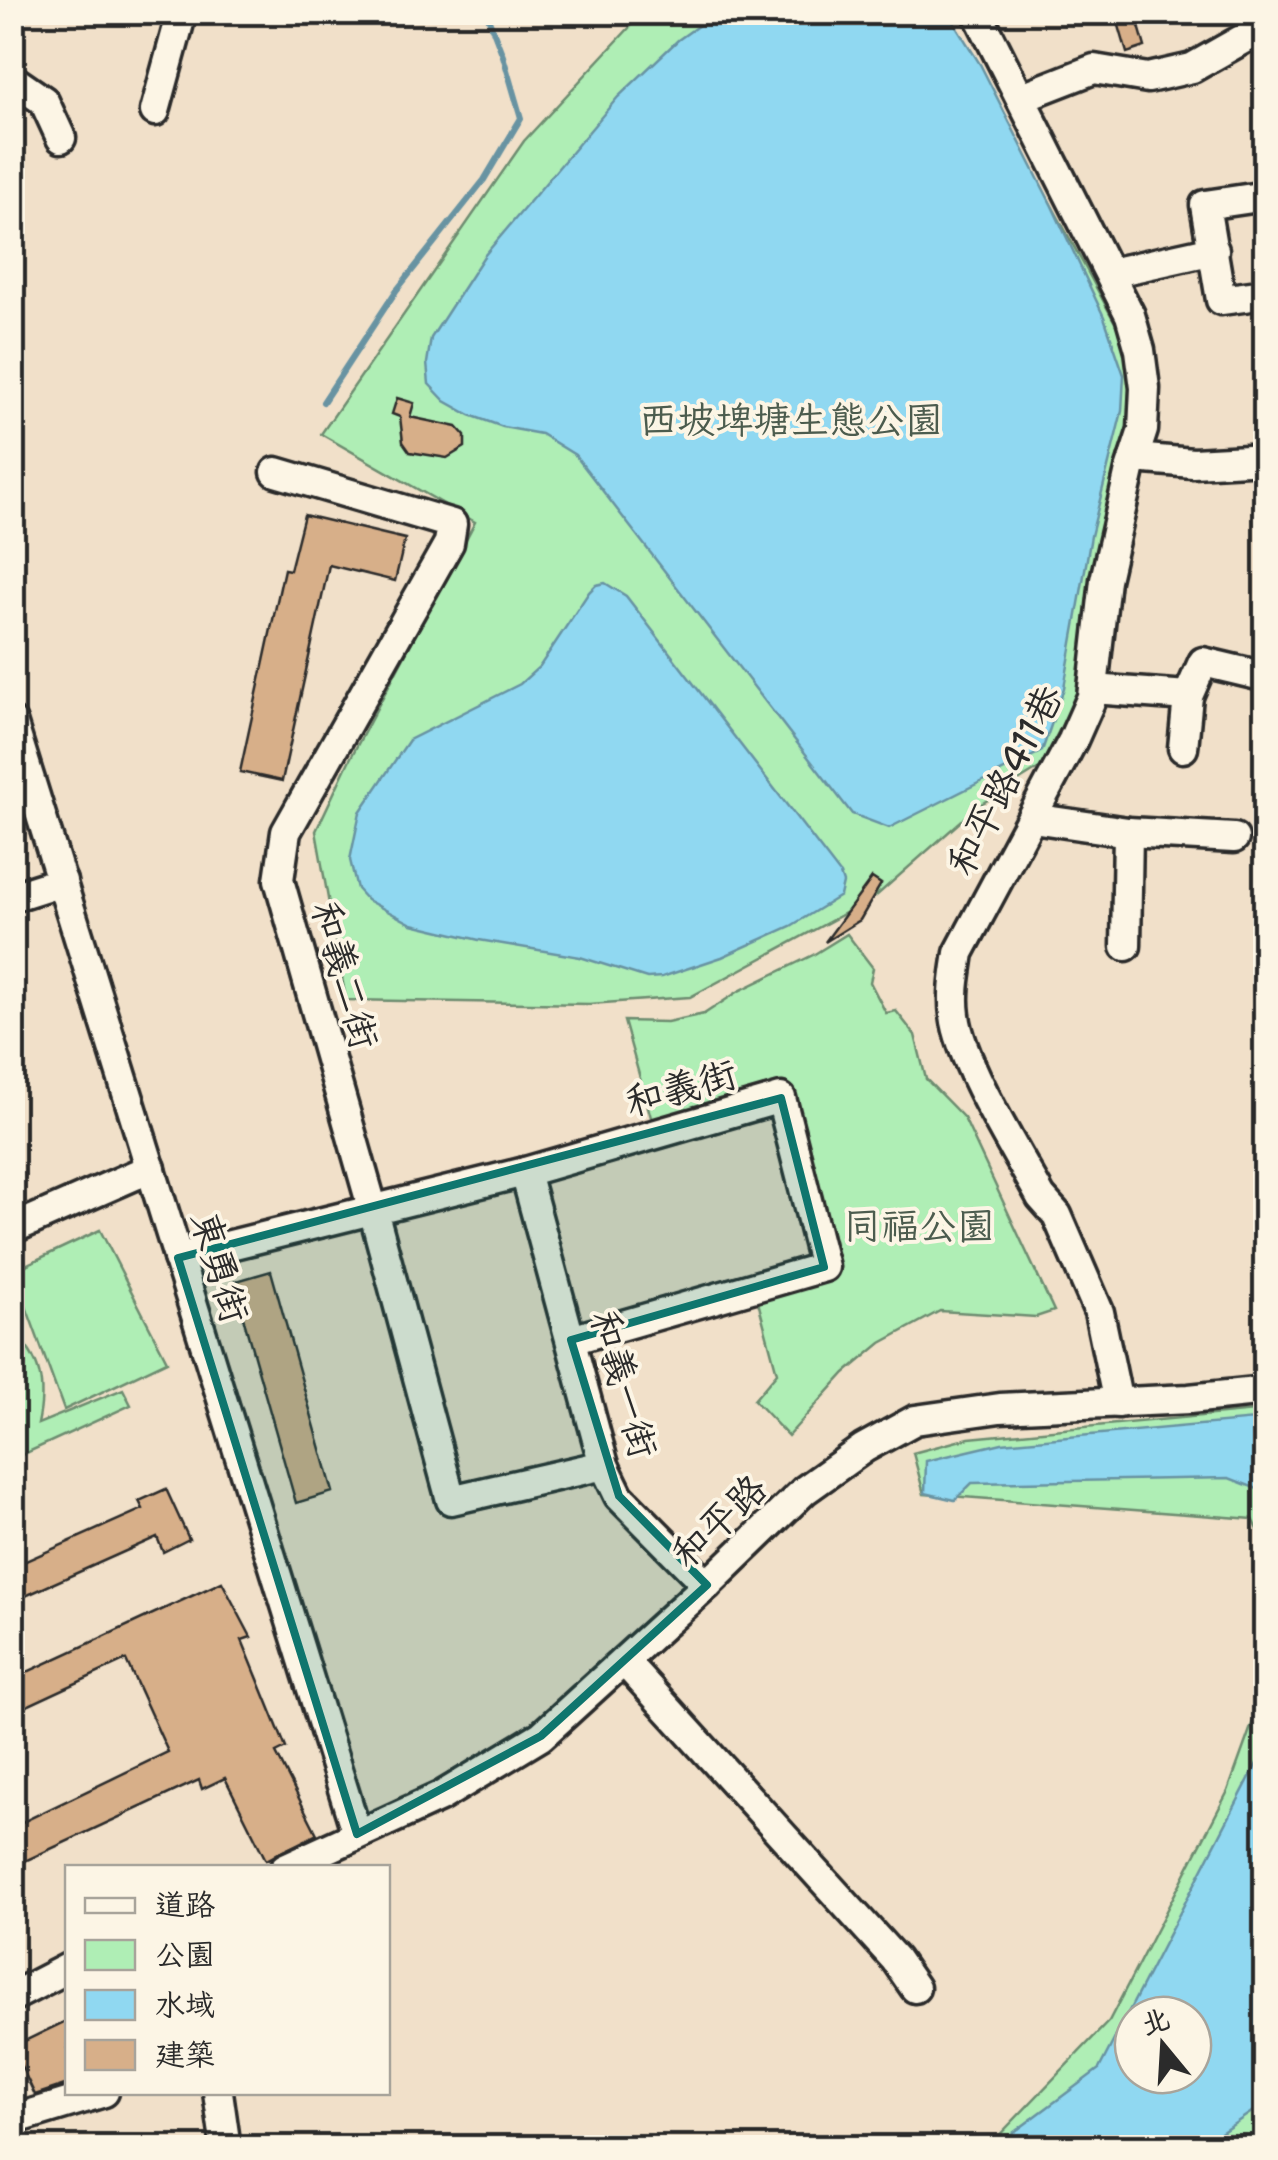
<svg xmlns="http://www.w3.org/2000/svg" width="1278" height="2160" font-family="'Shantell Sans','LXGW WenKai TC',sans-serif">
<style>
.green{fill:#afeeb5;stroke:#6d8c70;stroke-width:2.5;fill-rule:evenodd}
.water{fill:#90d8f1;stroke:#6893a2;stroke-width:2.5;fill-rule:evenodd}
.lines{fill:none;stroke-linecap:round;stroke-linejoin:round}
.stream{stroke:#6893a2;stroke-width:6}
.building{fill:#d7af89;stroke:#2b2b2b;stroke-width:2.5}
.minor-casing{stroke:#2b2b2b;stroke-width:35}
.minor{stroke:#fcf5e5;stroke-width:28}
.marked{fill:#0f766e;fill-opacity:0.2;stroke:#0f766e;stroke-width:8;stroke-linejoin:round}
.labels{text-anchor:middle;stroke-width:8;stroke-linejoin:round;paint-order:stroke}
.park-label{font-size:38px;fill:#4c5c4e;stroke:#fcf5e5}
.street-label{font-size:38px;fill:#2b2b2b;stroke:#fcf5e5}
</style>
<rect width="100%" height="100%" fill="#f1e0c9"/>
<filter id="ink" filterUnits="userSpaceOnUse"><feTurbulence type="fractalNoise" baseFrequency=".01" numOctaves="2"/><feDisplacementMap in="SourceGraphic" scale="20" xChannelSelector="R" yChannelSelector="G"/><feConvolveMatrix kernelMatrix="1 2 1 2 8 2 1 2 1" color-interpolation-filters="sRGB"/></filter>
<g filter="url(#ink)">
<g class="green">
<polygon points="643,13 948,13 1126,343 1132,399 1082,684 1041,767 978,806 875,897 690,997 589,1004 346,1000 316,831 349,761 475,522 321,434 524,141"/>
<polygon points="847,934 873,968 870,982 886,1013 896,1011 915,1035 926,1079 964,1118 1054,1311 1036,1317 940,1311 881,1343 845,1373 788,1436 754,1400 777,1373 757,1298 834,1270 834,1241 794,1092 790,1088 769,1089 652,1121 624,1021 667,1022 704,1014 739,991 813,955"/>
<polygon points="100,1230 167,1361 64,1410 13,1271"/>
<path d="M 12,1331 C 42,1358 46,1386 38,1424 L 123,1389 L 131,1405 L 13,1459 L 13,1418 L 18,1408 L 21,1374 L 13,1357 Z"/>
<polygon points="1265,1410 1265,1544 1253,1519 924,1494 913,1453 969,1438"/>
<path d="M 1265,1688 L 1265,2147 L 987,2148 L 1109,2021 L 1228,1791 ZM 1133,2015 L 1193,2015 L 1193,2075 L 1133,2075 Z"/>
</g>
<g class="water">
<polygon points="716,13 948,13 980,64 1052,206 1104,317 1124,375 1122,411 1091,536 1064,688 1042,751 889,828 852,814 575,455 541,434 503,427 470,415 445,401 429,384 427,363 431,338 484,256 618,97 678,40"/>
<polygon points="605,583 626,596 840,874 843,883 840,896 791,926 722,957 662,977 647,978 580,957 479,940 412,924 367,900 357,889 350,860 360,812 409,740 520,684 540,666 589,592 596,585"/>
<polygon points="1265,1419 1265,1492 1229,1478 972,1483 955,1500 925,1493 926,1461 1002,1443"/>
<path d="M 1265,1748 L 1265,2103 L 1200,2147 L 994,2147 L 1099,2069 ZM 1133,2015 L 1193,2015 L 1193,2075 L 1133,2075 Z"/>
</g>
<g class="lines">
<polyline class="stream" points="323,402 396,291 484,180 521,118 503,56 486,12"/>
</g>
<g class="building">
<polygon points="1115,12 1135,12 1145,47 1127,53"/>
<polygon points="397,398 414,403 410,417 457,427 465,436 465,447 447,458 410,452 403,442 400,417 392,414"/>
<polygon points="304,515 405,539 395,581 329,565 282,781 240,772 284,569 290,570"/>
<polygon points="872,878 881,884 860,920 825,942"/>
<polygon points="271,1271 333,1492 296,1503 233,1282"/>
<polygon points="166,1489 189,1539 163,1552 157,1537 12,1602 12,1567 143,1509 139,1501"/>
<polygon points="222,1582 251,1637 242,1640 286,1748 276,1753 317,1834 266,1860 225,1778 202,1789 199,1780 12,1867 12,1827 168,1752 126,1660 12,1713 12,1679"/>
<polygon points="68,2020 68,2084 35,2095 12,2047"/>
</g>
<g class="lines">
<defs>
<g id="minor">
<path d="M 977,12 L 1130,315 L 1140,350 L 1145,388 L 1143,430 L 1130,470 L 1105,580 L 1092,697 L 1073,740 L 959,953 C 956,973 952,994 955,1015 C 960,1062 1017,1153 1041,1197 L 1057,1215 L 1099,1312 L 1118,1403"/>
<polyline points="12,79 44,101 61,138"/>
<polyline points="1022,97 1094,69 1148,78 1192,68 1266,26"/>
<polyline points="155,111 182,12"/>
<polyline points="1266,196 1205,205 1221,300 1266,294"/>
<polyline points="1110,273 1214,250"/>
<polyline points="1134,458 1193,463 1266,459"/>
<polyline points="276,472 452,524 449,543 286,832 279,880 373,1210 451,1500 604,1465"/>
<polyline points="1093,689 1188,696 1203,662 1266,677"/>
<polyline points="12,722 357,1834"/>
<polyline points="1183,748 1188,696"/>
<polyline points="1032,818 1128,832 1234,838"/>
<polyline points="12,897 62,881"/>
<polyline points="1126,946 1128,832"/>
<polyline points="525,1172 604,1465 619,1496 707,1585"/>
<polyline points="12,1229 151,1168"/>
<polyline points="178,1258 525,1172 781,1098 824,1267 571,1340"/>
<polyline points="624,1661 895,1959 915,1988"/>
<polyline points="285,1868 440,1797 541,1736 707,1585 805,1490 864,1448 915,1420 1000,1408 1189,1399 1266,1391"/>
<polyline points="12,1997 68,1968"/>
<polyline points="218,2092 226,2148"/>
<polyline points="12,2120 104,2092"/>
</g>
</defs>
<use href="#minor" class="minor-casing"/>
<use href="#minor" class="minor"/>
</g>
</g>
<path class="marked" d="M 781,1098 L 824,1267 L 571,1340 L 619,1496 L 707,1585 L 541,1736 L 357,1834 L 178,1258 Z"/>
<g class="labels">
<g class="park-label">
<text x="791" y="433">西坡埤塘生態公園</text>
<text x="919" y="1239">同福公園</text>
</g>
<g class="street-label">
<text transform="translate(1005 780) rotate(-63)" y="13">和平路411巷</text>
<text transform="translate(345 975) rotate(74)" y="13">和義二街</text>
<text transform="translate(681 1088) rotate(-16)" y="13">和義街</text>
<text transform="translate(220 1267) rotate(73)" y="13">東勇街</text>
<text transform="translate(624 1384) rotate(74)" y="13">和義一街</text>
<text transform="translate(719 1521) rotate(-44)" y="13">和平路</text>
</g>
</g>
<rect width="1278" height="2160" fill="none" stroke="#fcf5e5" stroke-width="50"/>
<rect x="25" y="25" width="1228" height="2110" fill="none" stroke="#2b2b2b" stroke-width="4" filter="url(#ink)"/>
<rect x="65" y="1865" width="325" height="230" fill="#fcf5e5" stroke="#a8a49b" stroke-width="2.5"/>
<rect x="85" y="1898" width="50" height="15" fill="#fcf5e5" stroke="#a8a49b" stroke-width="2.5"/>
<text x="155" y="1915" font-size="30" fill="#2b2b2b">道路</text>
<rect x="85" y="1940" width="50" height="30" fill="#afeeb5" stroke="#a8a49b" stroke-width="2.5"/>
<text x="155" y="1965" font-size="30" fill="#2b2b2b">公園</text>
<rect x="85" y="1990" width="50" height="30" fill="#90d8f1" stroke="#a8a49b" stroke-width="2.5"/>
<text x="155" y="2015" font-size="30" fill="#2b2b2b">水域</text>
<rect x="85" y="2040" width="50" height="30" fill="#d7af89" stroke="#a8a49b" stroke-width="2.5"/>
<text x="155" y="2065" font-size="30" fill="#2b2b2b">建築</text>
<g transform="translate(1163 2045) rotate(342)"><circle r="48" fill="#fcf5e5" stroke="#a8a49b" stroke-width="2.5"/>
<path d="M0-8L18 38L0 25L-18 38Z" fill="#2b2b2b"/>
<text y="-15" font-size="28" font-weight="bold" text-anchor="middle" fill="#2b2b2b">北</text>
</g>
</svg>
